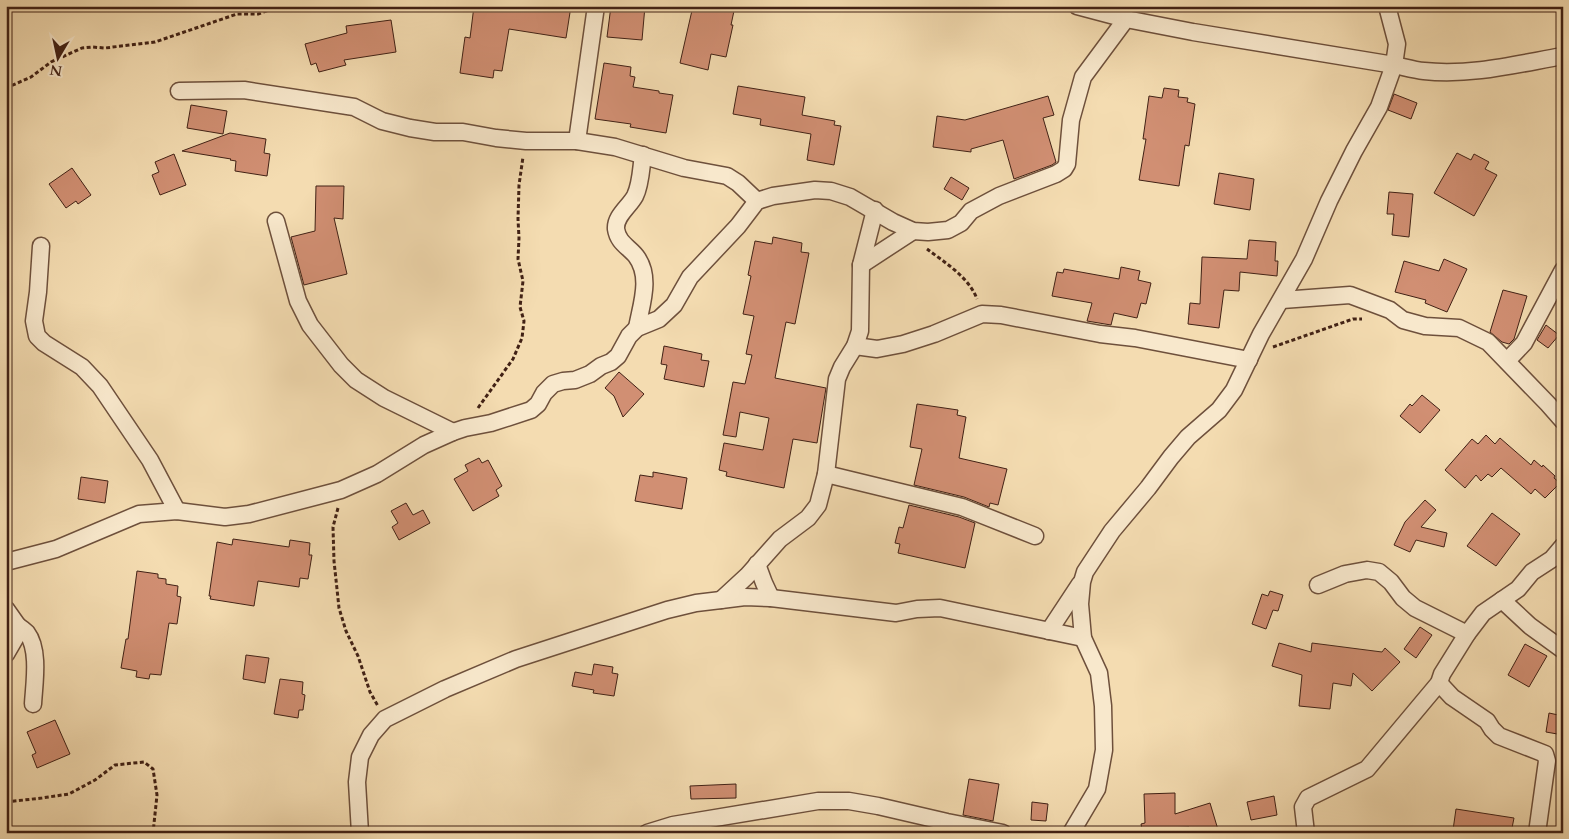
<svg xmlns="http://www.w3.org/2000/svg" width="1569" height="839" font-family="Cardo,serif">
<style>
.building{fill:#d18f73;stroke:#412115}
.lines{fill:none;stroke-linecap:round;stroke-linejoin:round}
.minor-casing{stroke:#6e503c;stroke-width:19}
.path{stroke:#412115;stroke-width:3;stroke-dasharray:4 2.5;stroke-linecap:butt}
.minor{stroke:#f8e8cc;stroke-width:16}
</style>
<rect width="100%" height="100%" fill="#f4dcb1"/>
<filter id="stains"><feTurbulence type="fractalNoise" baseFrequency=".004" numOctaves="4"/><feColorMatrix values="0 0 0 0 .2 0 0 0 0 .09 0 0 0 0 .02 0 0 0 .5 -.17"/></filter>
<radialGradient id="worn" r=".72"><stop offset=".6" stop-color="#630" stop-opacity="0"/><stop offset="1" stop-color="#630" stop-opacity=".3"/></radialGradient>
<g class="building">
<polygon points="474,6 571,6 566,38 509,29 502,71 494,70 493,78 460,73 465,37 470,38"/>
<polygon points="611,6 645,6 642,40 607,37"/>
<polygon points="693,6 735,6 731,25 733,25 726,57 711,54 708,70 680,63"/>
<polygon points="391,20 396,52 344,60 346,65 319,72 316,63 311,65 305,44 347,33 346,26"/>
<polygon points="604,63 631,67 630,76 635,77 633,87 659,91 659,93 673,95 666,133 630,127 631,124 595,119"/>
<polygon points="738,86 805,97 802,115 835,121 834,125 841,126 834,165 807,160 811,134 760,125 761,119 733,114"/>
<polygon points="1164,88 1179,90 1178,97 1188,98 1187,102 1195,104 1189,146 1185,145 1179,186 1139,180 1146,139 1143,139 1149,96 1162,98"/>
<polygon points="1394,94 1417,103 1411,119 1388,110"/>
<polygon points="1048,96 1054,115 1043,118 1056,162 1052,165 1014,179 1003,140 971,149 971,152 933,147 937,116 965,120"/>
<polygon points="191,105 227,111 223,134 187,128"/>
<polygon points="230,133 266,139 264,153 270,154 267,176 235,171 236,161 230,160 231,159 182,151"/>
<polygon points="1457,153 1471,160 1474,154 1489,162 1485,169 1497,175 1474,216 1434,193"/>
<polygon points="174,154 186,185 160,195 152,175 159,172 155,162"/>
<polygon points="72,168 91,195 78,204 76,201 66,208 49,184"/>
<polygon points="1219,173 1254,179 1250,210 1214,204"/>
<polygon points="951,177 969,188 962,200 944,189"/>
<polygon points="316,186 344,186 343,219 334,218 347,274 304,285 291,237 315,231"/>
<polygon points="1389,192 1413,194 1409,237 1392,235 1394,214 1387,214"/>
<polygon points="773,237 802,243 801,252 809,253 795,324 786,322 775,378 826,388 817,443 793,439 784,488 726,476 727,472 719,470 724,443 763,450 769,418 740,412 736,437 723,435 733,382 745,384 752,355 746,354 754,316 743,314 751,276 748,275 755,241 772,244"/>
<polygon points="1249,240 1276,242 1275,261 1278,261 1277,276 1240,272 1239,291 1224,290 1219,328 1188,324 1190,303 1200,304 1202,257 1247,259"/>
<polygon points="1444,259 1467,269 1447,312 1425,303 1426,300 1395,292 1404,261 1439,271"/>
<polygon points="1121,267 1140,271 1138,280 1151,283 1146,304 1141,303 1137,318 1114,313 1111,325 1087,321 1092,303 1052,296 1057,272 1063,273 1064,269 1119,279"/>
<polygon points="1503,290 1527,296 1514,339 1509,344 1502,342 1490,332"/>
<polygon points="1546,325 1559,335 1548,348 1537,340"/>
<polygon points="664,346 702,354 701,360 709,361 704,387 664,379 667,365 661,364"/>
<polygon points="619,372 644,394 623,417 614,396 605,388"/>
<polygon points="1422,395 1440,410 1420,433 1400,416 1410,404 1412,406"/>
<polygon points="917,404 958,410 957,415 966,417 959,458 1007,469 998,505 990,503 989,507 964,497 914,485 922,449 910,447"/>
<polygon points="1486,435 1495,444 1500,438 1531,465 1534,460 1542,467 1543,465 1555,476 1554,478 1560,483 1545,498 1535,489 1531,494 1501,468 1492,477 1488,474 1481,481 1476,475 1465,488 1445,470 1472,439 1478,444"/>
<polygon points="479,458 482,463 488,460 502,486 496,490 499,496 473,511 454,479 468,471 465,465"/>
<polygon points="653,472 687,478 682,509 635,501 640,475 653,477"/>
<polygon points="81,477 108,481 105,503 78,499"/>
<polygon points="1425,500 1436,510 1421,527 1447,533 1444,547 1416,540 1410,552 1394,545 1405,522"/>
<polygon points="406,503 413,515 423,510 430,523 399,540 392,527 398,523 391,511"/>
<polygon points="909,505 959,517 975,523 965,568 898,553 900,544 895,543 899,527 903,528"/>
<polygon points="1492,513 1520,534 1496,566 1467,546"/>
<polygon points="233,539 289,547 290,540 310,543 309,555 312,555 308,579 300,578 299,587 258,581 254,606 210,599 211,596 209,596 217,542 232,545"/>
<polygon points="137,571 158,574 158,578 166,579 166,584 178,586 177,596 181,597 177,624 169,623 161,675 150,674 149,679 136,677 137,671 121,668 126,639 128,639"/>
<polygon points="1270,591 1283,595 1278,611 1273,610 1266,629 1252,624 1262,594 1268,596"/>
<polygon points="1420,627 1432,635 1416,658 1404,649"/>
<polygon points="1279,643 1311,652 1312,643 1382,652 1385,648 1400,662 1372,691 1353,673 1351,686 1333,683 1330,709 1299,706 1302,675 1272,666"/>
<polygon points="1525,644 1547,656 1529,687 1508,675"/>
<polygon points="246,655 269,658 265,683 243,679"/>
<polygon points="594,664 613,667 612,673 618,674 614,696 593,693 594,690 572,686 575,672 592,675"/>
<polygon points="280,679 303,682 302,694 305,695 303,710 299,710 298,718 274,714"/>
<polygon points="1549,713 1563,716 1563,735 1546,732"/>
<polygon points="55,720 70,754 37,768 32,755 36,753 27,732"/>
<polygon points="969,779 999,784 993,821 963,815"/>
<polygon points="736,784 736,798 691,799 690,786"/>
<polygon points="1175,793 1175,814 1210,803 1219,833 1191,833 1189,827 1142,829 1141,824 1145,823 1144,794"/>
<polygon points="1274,796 1277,815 1251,820 1247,802"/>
<polygon points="1032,802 1048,804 1046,821 1031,820"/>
<polygon points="1456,809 1514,818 1511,833 1472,833 1453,830"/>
</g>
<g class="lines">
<defs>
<g id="minor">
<polyline points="1077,6 1126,19"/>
<polyline points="179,91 244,90 354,107 382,121 410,128 435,132 463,132 496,138 526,141 577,141 615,147 684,168 727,176 738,183 757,201"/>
<polyline points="577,141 596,6"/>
<polyline points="276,221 298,301 310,325 341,365 356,380 384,398 453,432"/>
<polyline points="41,246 38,292 34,321 37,336 44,343 82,367 100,386 150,460 177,511"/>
<polyline points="861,265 913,231"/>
<polyline points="1282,300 1350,295 1390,310 1403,320 1425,326 1459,328 1488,342 1548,404 1563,421"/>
<path d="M 637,328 C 641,305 652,277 636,256 C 629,247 618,243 616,229 C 615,216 629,207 635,196 C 641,184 641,168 643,155"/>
<polyline points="855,346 877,349 903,344 934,334 982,314 1001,315 1100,334 1135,338 1249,360"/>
<polyline points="1507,361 1524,343 1563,270"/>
<polyline points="826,474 962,507 1035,536"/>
<path d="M 6,562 L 56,549 L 139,514 L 177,511 L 225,517 L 249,514 L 341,490 L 377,474 L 424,445 L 453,432 L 465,428 L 491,423 L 531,410 L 538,404 L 544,393 L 553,384 L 563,381 L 575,380 L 590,374 L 601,366 L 611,362 L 618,356 L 629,336 L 637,328 L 659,319 L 674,305 L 690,277 L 738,226 L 757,201 L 773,196 L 815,190 L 831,191 L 850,197 L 893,222 L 913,231 L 928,232 L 948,230 L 961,223 L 971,211 L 999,196 L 1056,174 L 1064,169 L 1067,164 L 1071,120 L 1083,77 L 1126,19 L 1193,32 L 1394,65 C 1404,67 1414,70 1424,71 C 1471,76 1517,64 1563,56"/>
<polyline points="757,564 764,583 771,598"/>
<polyline points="1318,585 1345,574 1367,570 1379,572 1391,582 1403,598 1415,608 1467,634"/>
<polyline points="721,600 747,576 780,539 808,518 818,505 826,474 837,379 842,367 855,346 860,331 861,265 875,210"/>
<polyline points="1502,600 1530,626 1563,650"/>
<polyline points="6,609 18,626 17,635 6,654"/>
<path d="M 18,626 C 21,628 25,631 27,633 C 40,650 34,685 33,704"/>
<polyline points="1049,631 1080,584"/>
<polyline points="1439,683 1452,697 1487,721 1492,729 1499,736 1545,754 1547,761 1537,833"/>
<polyline points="360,833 357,782 360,757 371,735 385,719 445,689 516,659 667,610 696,603 721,600 745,597 771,598 896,613 917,609 940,608 1083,638"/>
<polyline points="647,833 673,825 818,801 849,801 878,806 947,822 1003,833"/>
<polyline points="1071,833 1097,789 1104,750 1103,706 1099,673 1083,638 1080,604 1082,582 1085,572 1112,531 1148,488 1171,457 1188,437 1219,410 1234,390 1261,334 1304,259 1329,201 1354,151 1379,107 1394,65 1397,44 1387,6"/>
<polyline points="1306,833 1303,807 1308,798 1367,769 1439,683 1442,674 1467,634 1483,613 1518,589 1532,572 1552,559 1563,546"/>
</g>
</defs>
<use href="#minor" class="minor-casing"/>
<g class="path">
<polyline points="6,88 31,77 51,62 82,48 92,47 105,48 155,42 237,14 258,14 281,6"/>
<path d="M 927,249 C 944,262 969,277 977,299"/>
<polyline points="1273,347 1353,319 1362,319"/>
<polyline points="478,408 513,359 522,338 524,321 520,307 523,281 518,259 519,238 518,219 519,185 523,157"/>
<polyline points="338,508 333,527 334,561 339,608 346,631 358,656 370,692 378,706"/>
<polyline points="6,802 42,798 69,794 95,780 115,765 144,762 153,769 157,795 153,833"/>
</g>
<use href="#minor" class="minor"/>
</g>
<rect width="1569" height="839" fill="none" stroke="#f4dcb1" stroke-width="25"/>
<rect x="8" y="8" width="1554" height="824" fill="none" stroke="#412115" stroke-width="2.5"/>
<rect x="12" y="12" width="1544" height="814" fill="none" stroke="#412115"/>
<g transform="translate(58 58) rotate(189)" stroke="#f8e8cc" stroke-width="4" paint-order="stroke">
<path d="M0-4L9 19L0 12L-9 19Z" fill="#412115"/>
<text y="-8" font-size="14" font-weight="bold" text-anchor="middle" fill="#412115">N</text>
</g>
<rect width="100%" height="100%" filter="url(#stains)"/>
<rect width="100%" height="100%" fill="url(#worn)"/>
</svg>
